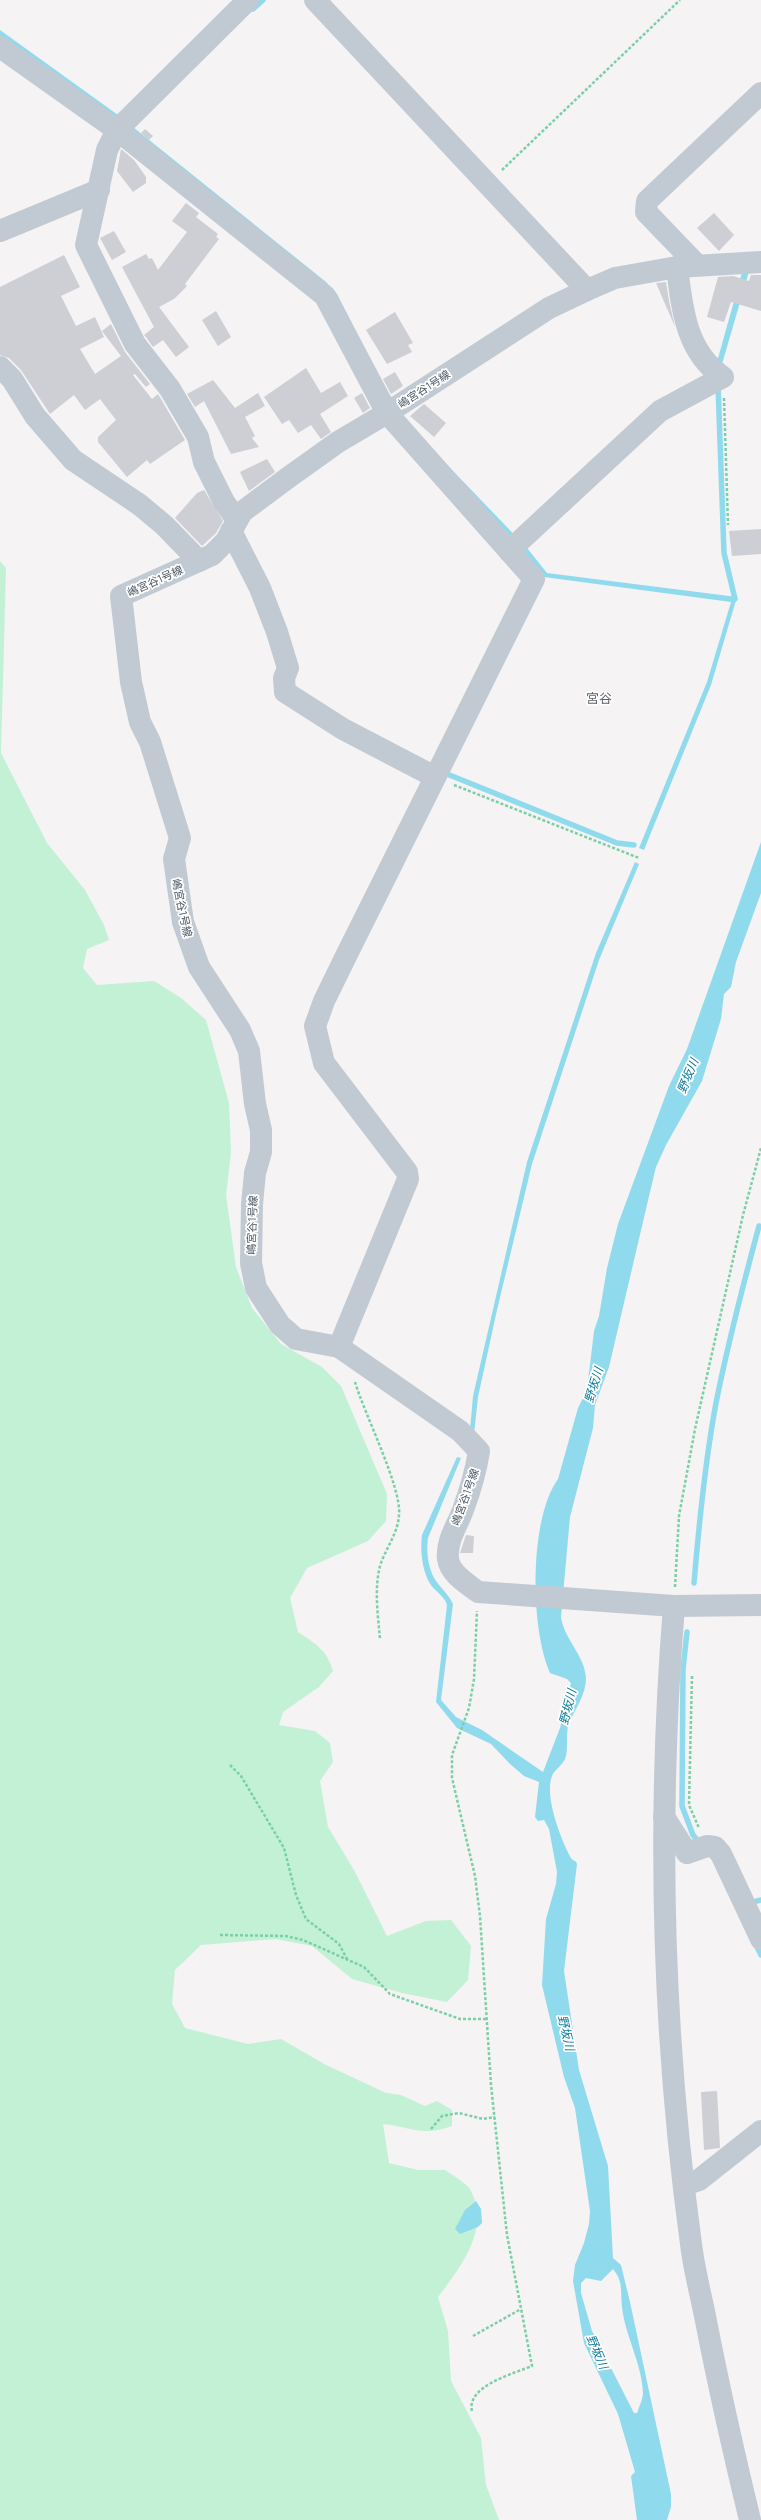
<svg xmlns="http://www.w3.org/2000/svg" width="761" height="2520" font-family="Manrope,'Noto Sans JP',sans-serif">
<style>
.green{fill:#c3f1d5}
.water{fill:#90daee;fill-rule:evenodd}
.lines{fill:none;stroke-linecap:round;stroke-linejoin:round}
.stream{stroke:#90daee;stroke-width:5.5}
.building{fill:#cdcfd5}
.path{stroke:#7ad0a6;stroke-width:2.5;stroke-dasharray:3 2;stroke-linecap:butt}
.minor{stroke:#c1cad2;stroke-width:22}
.labels{text-anchor:middle;stroke-width:3.5;stroke-linejoin:round;paint-order:stroke}
.street-label{font-size:11px;fill:#4a5661;stroke:#fff}
.water-label{font-size:12px;font-style:italic;fill:#0c7c9b;stroke:#fff}
.quarter-label{font-size:13px;fill:#5f6368;stroke:#fff}
</style>
<rect width="100%" height="100%" fill="#f5f3f3"/>
<path class="green" d="M 0,561 L 6,568 L 1,753 L 47,843 L 85,890 L 104,925 L 109,940 L 87,949 L 83,968 L 97,985 L 154,981 L 181,998 L 206,1020 L 229,1103 L 231,1153 L 226,1195 L 236,1267 L 252,1308 L 281,1344 L 322,1367 L 341,1386 L 387,1494 L 386,1521 L 368,1541 L 307,1568 L 290,1598 L 298,1632 C 316,1644 327,1650 333,1671 L 319,1687 L 283,1712 L 279,1725 L 315,1731 L 330,1743 L 333,1762 L 320,1781 L 328,1827 L 354,1870 L 387,1936 L 426,1921 L 451,1920 L 471,1946 L 468,1980 L 447,2002 L 402,1993 L 352,1979 L 312,1946 L 276,1939 L 201,1945 L 175,1970 L 172,2004 L 185,2028 L 248,2044 L 281,2039 L 326,2065 L 386,2093 L 401,2095 L 425,2106 L 437,2101 L 452,2110 L 452,2126 C 422,2137 411,2127 383,2124 L 389,2163 L 418,2170 L 445,2170 C 452,2175 467,2183 471,2191 C 491,2229 460,2268 438,2297 L 448,2331 L 451,2381 L 481,2438 L 486,2485 L 499,2520 L 0,2520 Z"/>
<g class="water">
<polygon points="0,30 118,115 326,282 337,294 388,394 406,422 527,548 547,573 737,597 711,685 644,850 639,848 707,682 731,602 544,577 401,423 333,297 0,36"/>
<polygon points="750,268 720,371 715,369 743,269"/>
<path d="M 761,842 L 761,893 L 736,962 L 731,987 L 724,994 L 721,1019 L 702,1081 L 666,1145 L 656,1167 L 650,1192 L 609,1367 L 595,1405 L 593,1428 L 570,1517 L 561,1617 C 564,1639 585,1656 586,1678 C 586,1695 575,1709 569,1723 C 565,1734 569,1749 565,1759 C 562,1766 554,1770 552,1776 C 544,1796 561,1840 571,1858 C 573,1861 576,1860 577,1864 L 564,1971 L 579,2070 L 608,2166 L 613,2258 L 621,2265 L 630,2302 L 671,2494 L 671,2507 L 667,2520 L 637,2520 L 631,2476 L 635,2472 L 618,2414 L 584,2343 L 573,2281 L 575,2265 L 584,2243 L 589,2224 L 590,2211 L 575,2108 L 564,2077 L 542,1985 L 546,1919 L 556,1884 L 557,1872 L 549,1829 L 544,1820 L 538,1821 L 535,1817 L 539,1782 L 524,1776 L 510,1764 L 491,1744 L 457,1728 L 436,1702 L 447,1605 C 445,1596 434,1591 429,1582 C 422,1569 420,1550 422,1535 L 457,1457 L 461,1458 L 428,1538 C 426,1551 428,1569 436,1581 C 442,1589 449,1595 453,1604 L 441,1700 L 456,1717 L 482,1730 L 543,1772 L 560,1728 L 571,1683 L 567,1679 L 550,1673 C 530,1628 529,1519 558,1479 L 578,1408 L 587,1390 L 594,1331 L 599,1316 L 607,1268 L 618,1224 L 669,1086 L 687,1049 ZM 613,2269 C 624,2282 620,2292 622,2307 C 625,2336 642,2363 643,2393 C 643,2399 639,2407 637,2413 L 634,2413 L 592,2331 L 581,2293 L 581,2283 L 586,2278 L 601,2281 Z"/>
<polygon points="635,862 639,864 599,960 532,1164 497,1310 478,1397 474,1434 470,1430 473,1396 527,1162 596,953"/>
<polygon points="476,2201 481,2209 482,2223 478,2227 460,2234 455,2229 465,2210"/>
</g>
<g class="lines">
<g class="stream">
<polyline points="253,9 263,0"/>
<polyline points="718,385 724,553 735,599"/>
<polyline points="447,774 617,843 634,845"/>
<path d="M 694,1583 C 699,1523 705,1462 716,1403 C 728,1343 743,1285 759,1226"/>
<polyline points="687,1632 683,1669 682,1806 693,1835 700,1843"/>
<polyline points="750,1903 761,1900"/>
<polyline points="755,1943 761,1955"/>
</g>
</g>
<g class="building">
<polygon points="145,129 153,136 149,140 141,133"/>
<polygon points="121,149 134,160 146,177 146,183 133,192 117,171"/>
<polygon points="186,203 199,213 196,217 218,234 216,237 219,239 185,284 187,286 174,299 159,307 189,347 176,357 163,340 153,347 146,337 144,335 154,327 122,267 146,254 149,259 152,258 158,270 187,232 172,221"/>
<polygon points="714,213 734,235 719,251 697,228"/>
<polygon points="114,231 126,252 112,260 100,238"/>
<polygon points="64,255 80,287 61,296 76,326 95,317 104,337 80,349 95,374 121,356 102,331 111,324 125,352 150,384 146,387 135,374 133,375 152,399 158,394 185,440 150,464 147,460 127,477 98,442 98,437 116,420 100,399 85,410 74,395 50,414 21,370 9,358 0,355 0,287"/>
<polygon points="751,275 761,275 761,311 731,302 724,322 707,317 718,277 733,276 749,281"/>
<polygon points="666,282 669,301 675,327 656,283"/>
<polygon points="216,311 231,337 218,346 202,320"/>
<polygon points="395,312 413,343 408,345 412,352 387,364 366,330"/>
<polygon points="306,368 321,393 340,382 348,396 320,414 331,432 321,439 311,425 298,433 289,420 282,424 264,397"/>
<polygon points="395,372 403,386 391,394 383,379"/>
<polygon points="213,380 235,408 258,393 265,406 245,417 255,436 252,438 259,447 231,454 204,401 195,407 187,394"/>
<polygon points="362,393 370,408 363,413 354,398"/>
<polygon points="424,404 446,423 434,437 410,416"/>
<polygon points="267,459 275,472 249,491 240,472"/>
<polygon points="204,490 223,521 216,533 202,546 175,518 197,493"/>
<polygon points="761,529 761,554 732,556 729,531"/>
<polygon points="466,1535 474,1536 473,1553 460,1553"/>
<polygon points="717,2091 720,2148 704,2150 701,2092"/>
</g>
<g class="lines">
<g class="path">
<polyline points="502,170 680,0"/>
<polyline points="724,398 728,525"/>
<polyline points="454,785 639,858"/>
<path d="M 355,1382 C 364,1413 402,1488 399,1515 C 398,1534 385,1549 380,1566 C 374,1590 378,1615 380,1639"/>
<polyline points="675,1587 679,1516 695,1429 743,1215 761,1148"/>
<polyline points="692,1676 689,1805 699,1828"/>
<polyline points="230,1765 241,1776 284,1848 296,1895 306,1919 339,1944 347,1959"/>
<polyline points="220,1935 286,1936 303,1940 364,1967 390,1994 460,2019 486,2019"/>
<polyline points="431,2129 442,2116 459,2113 483,2119 495,2117"/>
<polyline points="473,2336 521,2309"/>
<path d="M 472,2411 C 466,2386 515,2373 532,2366 L 507,2235 L 491,2085 L 480,1916 L 475,1876 L 452,1778 L 452,1755 L 469,1708 L 474,1679 L 477,1611"/>
</g>
<g class="minor">
<polyline points="315,0 587,290 615,278 677,267 761,262"/>
<polyline points="0,47 117,130 325,296 387,413 534,579 347,954 324,1001 315,1026 324,1063 407,1172 408,1179 339,1347"/>
<polyline points="0,231 99,190"/>
<polyline points="697,265 646,212 647,201 761,93"/>
<path d="M 587,290 L 549,308 L 387,413 L 338,442 L 289,477 L 242,512 L 226,541 L 212,555 L 121,596 L 131,682 L 140,722 L 150,742 L 180,838 L 174,859 L 183,922 L 199,967 L 240,1030 L 249,1051 L 255,1104 L 261,1130 L 261,1152 L 255,1173 L 252,1204 L 251,1263 L 256,1288 L 280,1325 L 296,1339 L 339,1347 L 460,1431 L 479,1451 C 476,1471 470,1491 463,1510 C 457,1526 446,1541 448,1559 C 450,1574 468,1584 478,1592 L 674,1606 L 761,1605"/>
<polyline points="0,367 12,379 35,416 73,460 140,505 164,525 199,561"/>
<polyline points="237,520 224,502 204,462 198,437 170,389 135,344 86,245 107,150 117,130 248,0"/>
<polyline points="231,531 260,588 277,632 288,668 284,678 285,692 343,729 435,777"/>
<path d="M 509,551 L 660,411 L 723,377 C 686,352 682,309 677,267"/>
<path d="M 674,1606 C 657,1818 662,2032 691,2244 C 694,2270 701,2295 706,2321 C 719,2388 734,2454 750,2520"/>
<polyline points="664,1817 687,1853 707,1846 715,1847 721,1854 761,1939"/>
<polyline points="684,2185 699,2180 761,2131"/>
</g>
</g>
<g class="labels">
<g class="street-label">
<text transform="translate(424 389) rotate(-33)" y="4">嶋宮谷1号線</text>
<text transform="translate(155 581) rotate(-24)" y="4">嶋宮谷1号線</text>
<text transform="translate(182 908) rotate(78)" y="4">嶋宮谷1号線</text>
<text transform="translate(252 1225) rotate(-88)" y="4">嶋宮谷1号線</text>
<text transform="translate(465 1497) rotate(-70)" y="4">嶋宮谷1号線</text>
</g>
<g class="water-label">
<text transform="translate(688 1076) rotate(-67)" y="4">野坂川</text>
<text transform="translate(594 1385) rotate(-73)" y="4">野坂川</text>
<text transform="translate(568 1707) rotate(-76)" y="4">野坂川</text>
<text transform="translate(566 2033) rotate(77)" y="4">野坂川</text>
<text transform="translate(597 2352) rotate(67)" y="4">野坂川</text>
</g>
<g class="quarter-label">
<text x="599" y="703">宮谷</text>
</g>
</g>
</svg>
